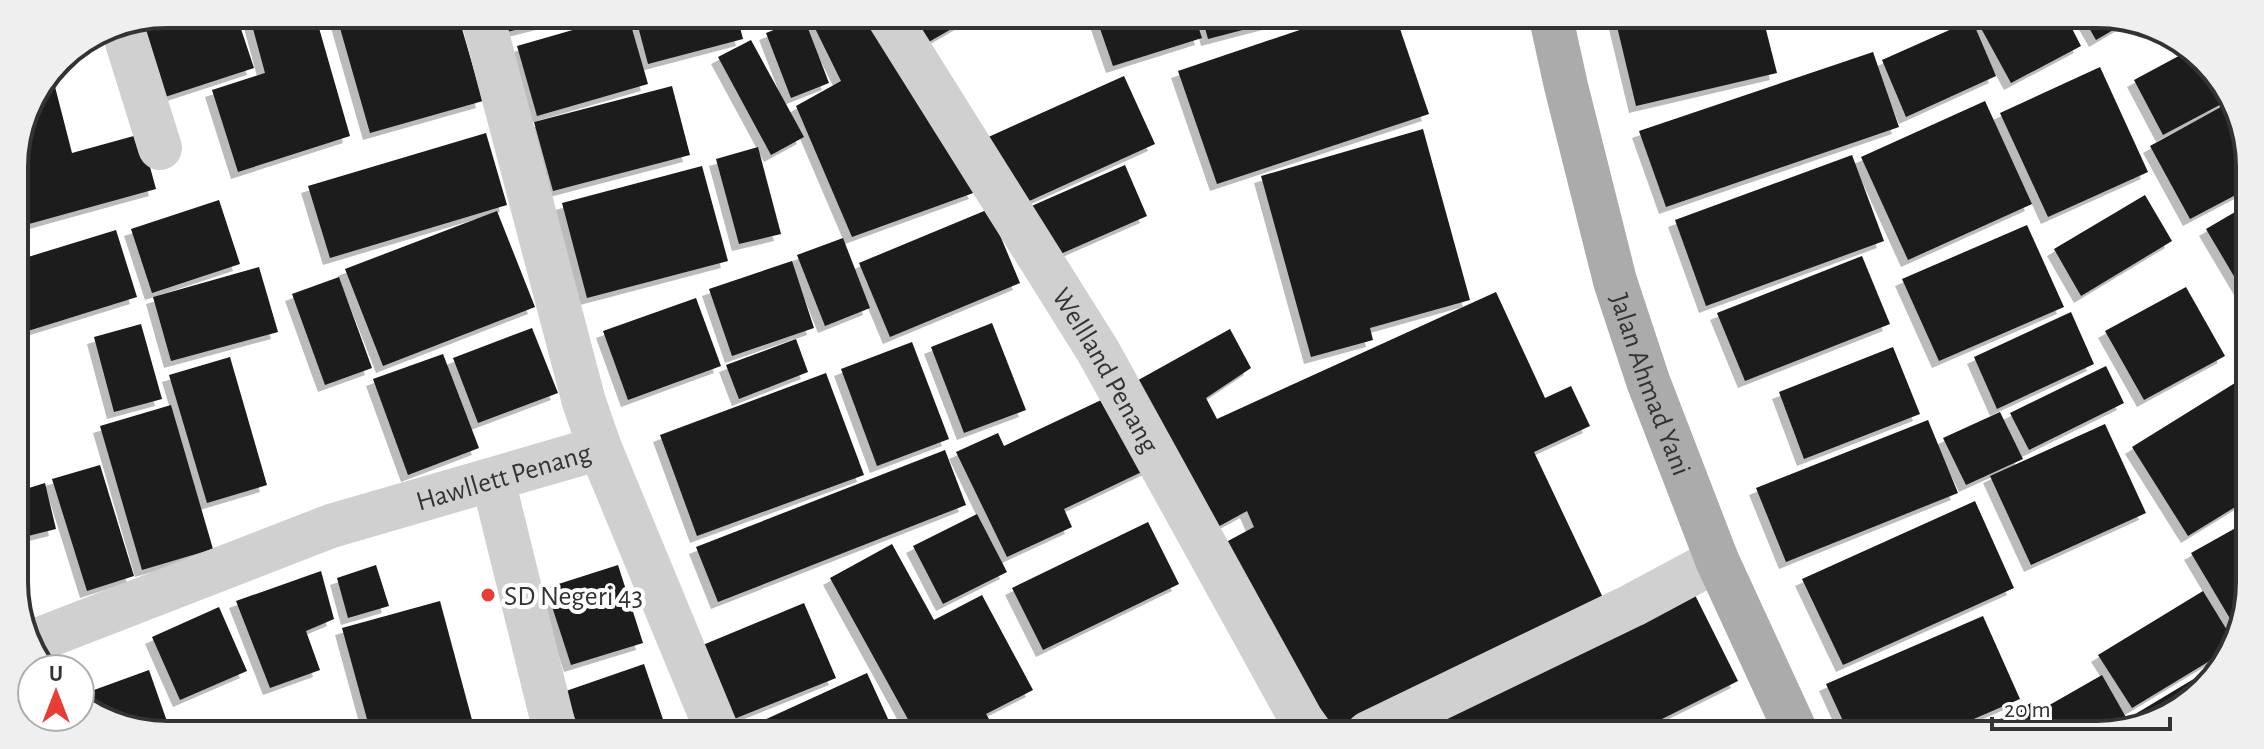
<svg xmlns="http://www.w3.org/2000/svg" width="2264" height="749" font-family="'Alegreya Sans',sans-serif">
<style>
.building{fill:#1a1a1a;filter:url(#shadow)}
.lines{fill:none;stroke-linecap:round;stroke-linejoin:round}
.minor{stroke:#d0d0d0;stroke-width:44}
.major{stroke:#ababab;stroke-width:44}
.poi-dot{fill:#e93c35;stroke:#fff;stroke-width:3}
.labels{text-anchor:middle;stroke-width:8;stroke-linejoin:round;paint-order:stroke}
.street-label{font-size:28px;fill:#333;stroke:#fff}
.poi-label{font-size:28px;fill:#333;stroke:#fff;text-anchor:start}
.rim{fill:none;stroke:#333;stroke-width:4}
</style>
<defs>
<filter id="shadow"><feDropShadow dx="-7" dy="7" stdDeviation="0" flood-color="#0004"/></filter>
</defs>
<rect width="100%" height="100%" fill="#fff"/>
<g class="building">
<polygon points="167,14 236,14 254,68 165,97 140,19"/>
<polygon points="249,14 315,14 350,136 238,172 212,90 265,73"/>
<polygon points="336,14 458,15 483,101 370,133"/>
<polygon points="503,15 571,15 571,16 507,32"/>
<polygon points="625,15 628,15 648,84 537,116 517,46"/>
<polygon points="635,15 737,16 743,39 648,64"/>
<polygon points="809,16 850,16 855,26 876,17 976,192 852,237 796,106 841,81"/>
<polygon points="901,16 974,16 920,47"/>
<polygon points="1096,17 1195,17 1202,38 1113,66"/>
<polygon points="1202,17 1289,17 1289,18 1208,39"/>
<polygon points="1338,17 1396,17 1429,114 1217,184 1178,71"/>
<polygon points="804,18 829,83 791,98 766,33"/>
<polygon points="1615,18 1763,18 1777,73 1636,106"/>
<polygon points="1976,19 2067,19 2081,46 2011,83"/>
<polygon points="2084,19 2132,19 2096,40"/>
<polygon points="1972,20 1996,76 1906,117 1882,60"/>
<polygon points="751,40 804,137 771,155 718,57"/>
<polygon points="2188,51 2212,66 2229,100 2163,135 2134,80"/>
<polygon points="1873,52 1899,127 1666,207 1639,131"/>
<polygon points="2100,67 2148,172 2048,217 2000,113"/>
<polygon points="52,75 72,153 141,134 156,189 18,227 15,216 14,157"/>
<polygon points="1124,76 1155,144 1016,207 984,139"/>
<polygon points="672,86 690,155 553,191 534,122"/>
<polygon points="1985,101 2032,204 1908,260 1861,157"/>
<polygon points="2230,102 2247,137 2247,189 2190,219 2150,146"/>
<polygon points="1423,129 1470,300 1370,328 1373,340 1311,357 1261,176"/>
<polygon points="486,133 507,205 330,258 308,186"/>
<polygon points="758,147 781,234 739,244 716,159"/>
<polygon points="1852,155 1884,241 1706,306 1675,220"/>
<polygon points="1125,165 1147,216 1049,259 1027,208"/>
<polygon points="702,166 728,261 587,298 562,203"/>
<polygon points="2145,195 2172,241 2081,296 2054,249"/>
<polygon points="219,200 240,264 152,293 131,229"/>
<polygon points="2247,205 2246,284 2241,288 2206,229"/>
<polygon points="989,209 1020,283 890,337 859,263"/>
<polygon points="497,211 535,307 383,366 345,269"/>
<polygon points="2027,225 2064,307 1939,361 1902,279"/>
<polygon points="116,230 137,297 15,335 15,261"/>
<polygon points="843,238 870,308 825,326 797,255"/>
<polygon points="1862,256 1890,324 1745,381 1717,313"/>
<polygon points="792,261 814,328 732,356 709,289"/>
<polygon points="259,267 278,332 171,361 153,297"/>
<polygon points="339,277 372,368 325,385 292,294"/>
<polygon points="2186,287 2225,356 2144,400 2105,331"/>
<polygon points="1496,292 1545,398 1571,386 1590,426 1534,452 1605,602 1343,733 1318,733 1215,548 1254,527 1247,511 1214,529 1133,383 1230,329 1251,368 1206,398 1217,419"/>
<polygon points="696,298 721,366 628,400 603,331"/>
<polygon points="2071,312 2094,364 1997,409 1974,357"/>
<polygon points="992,323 1026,410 964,433 931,347"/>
<polygon points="141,324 162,399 114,412 94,337"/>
<polygon points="532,328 558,393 478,423 453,358"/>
<polygon points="796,339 808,372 739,399 726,365"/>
<polygon points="912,342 949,439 877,466 841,369"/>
<polygon points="1893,347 1920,414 1804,459 1779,392"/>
<polygon points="443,354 479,448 408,475 373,379"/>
<polygon points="230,357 267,485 207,503 169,375"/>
<polygon points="2106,366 2124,403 2029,450 2010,413"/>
<polygon points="826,373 864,475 697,536 660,435"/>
<polygon points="2235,383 2246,400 2245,501 2188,536 2132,447"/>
<polygon points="1116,393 1152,467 1064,509 1072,527 1007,557 956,452 998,433 1004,446"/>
<polygon points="171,405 213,549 142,570 100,426"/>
<polygon points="2000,412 2023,459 1966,485 1943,438"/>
<polygon points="1928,420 1958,493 1786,562 1756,488"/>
<polygon points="2105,424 2146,513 2031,565 1990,476"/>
<polygon points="945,450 966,505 718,602 696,547"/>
<polygon points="100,465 134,576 87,591 52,479"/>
<polygon points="45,483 56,529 16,539 16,492"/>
<polygon points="1975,501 2014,588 1843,665 1802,579"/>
<polygon points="977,514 1007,572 943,604 913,546"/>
<polygon points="1148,522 1179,584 1043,650 1012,588"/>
<polygon points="2241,525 2245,532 2245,622 2238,632 2191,553"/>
<polygon points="892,544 934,620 982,595 1033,690 986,714 989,719 966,732 915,732 830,578"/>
<polygon points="376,565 389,606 348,618 337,578"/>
<polygon points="618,565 643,643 571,665 546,588"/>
<polygon points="321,571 334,619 306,631 320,670 270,688 236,601"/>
<polygon points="2203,591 2233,640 2226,651 2132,708 2098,655"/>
<polygon points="1695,595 1738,681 1634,733 1416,733"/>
<polygon points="440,601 475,731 370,730 342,628"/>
<polygon points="804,603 836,678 729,721 698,647"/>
<polygon points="219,607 247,671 180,700 152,637"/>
<polygon points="1983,616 2020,699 1939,734 1849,734 1826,684"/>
<polygon points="644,664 667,731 579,731 566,691"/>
<polygon points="149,670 170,730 127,730 87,705 83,694"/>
<polygon points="2207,671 2209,675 2191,703 2142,721 2137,713"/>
<polygon points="867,673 894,732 740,731"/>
<polygon points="2102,675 2131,726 2107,735 2052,735 2039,711"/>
<polygon points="2031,703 2048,735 1971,734"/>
</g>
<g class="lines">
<g class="minor">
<path id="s1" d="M 888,16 L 1098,351 L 1301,719 L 1311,733"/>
<polyline points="121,23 160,148"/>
<polyline points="600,448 717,731"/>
<polyline points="493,480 555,731"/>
<path id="s2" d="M 32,642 L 331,526 L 600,448 L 584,402 L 482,15"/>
<polyline points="1368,733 1633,605 1717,560"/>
</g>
<path class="major" id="s3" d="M 1551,18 L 1566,86 L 1615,281 L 1648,381 L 1717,560 L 1797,734"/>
</g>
<circle class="poi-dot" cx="488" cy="595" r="8"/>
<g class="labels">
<g class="street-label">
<text dy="10" stroke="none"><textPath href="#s1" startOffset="416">Wellland Penang</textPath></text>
<text dy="10" stroke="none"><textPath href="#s3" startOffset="380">Jalan Ahmad Yani</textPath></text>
<text dy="10" stroke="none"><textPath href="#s2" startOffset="500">Hawllett Penang</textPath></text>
</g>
<g class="poi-label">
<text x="504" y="605">SD Negeri 43</text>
</g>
</g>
<path d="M0 0H2264V749H0ZM167 28H2097A139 139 0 0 1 2236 167V582A139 139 0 0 1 2097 721H167A139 139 0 0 1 28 582V167A139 139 0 0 1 167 28Z" fill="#efefef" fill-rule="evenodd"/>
<path class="rim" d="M167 28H2097A139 139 0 0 1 2236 167V582A139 139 0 0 1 2097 721H167A139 139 0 0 1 28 582V167A139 139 0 0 1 167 28Z"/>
<g transform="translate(56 693)"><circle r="38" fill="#ffffff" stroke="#adadad" stroke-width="2"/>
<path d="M0-6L14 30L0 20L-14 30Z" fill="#e93c35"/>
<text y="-12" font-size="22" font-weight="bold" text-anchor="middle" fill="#333333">U</text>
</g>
<path d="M1992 717v12h178v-12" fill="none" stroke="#333333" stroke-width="4"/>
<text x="2004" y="717" font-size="24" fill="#333333" stroke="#ffffff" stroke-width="6" paint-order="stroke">20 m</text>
</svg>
